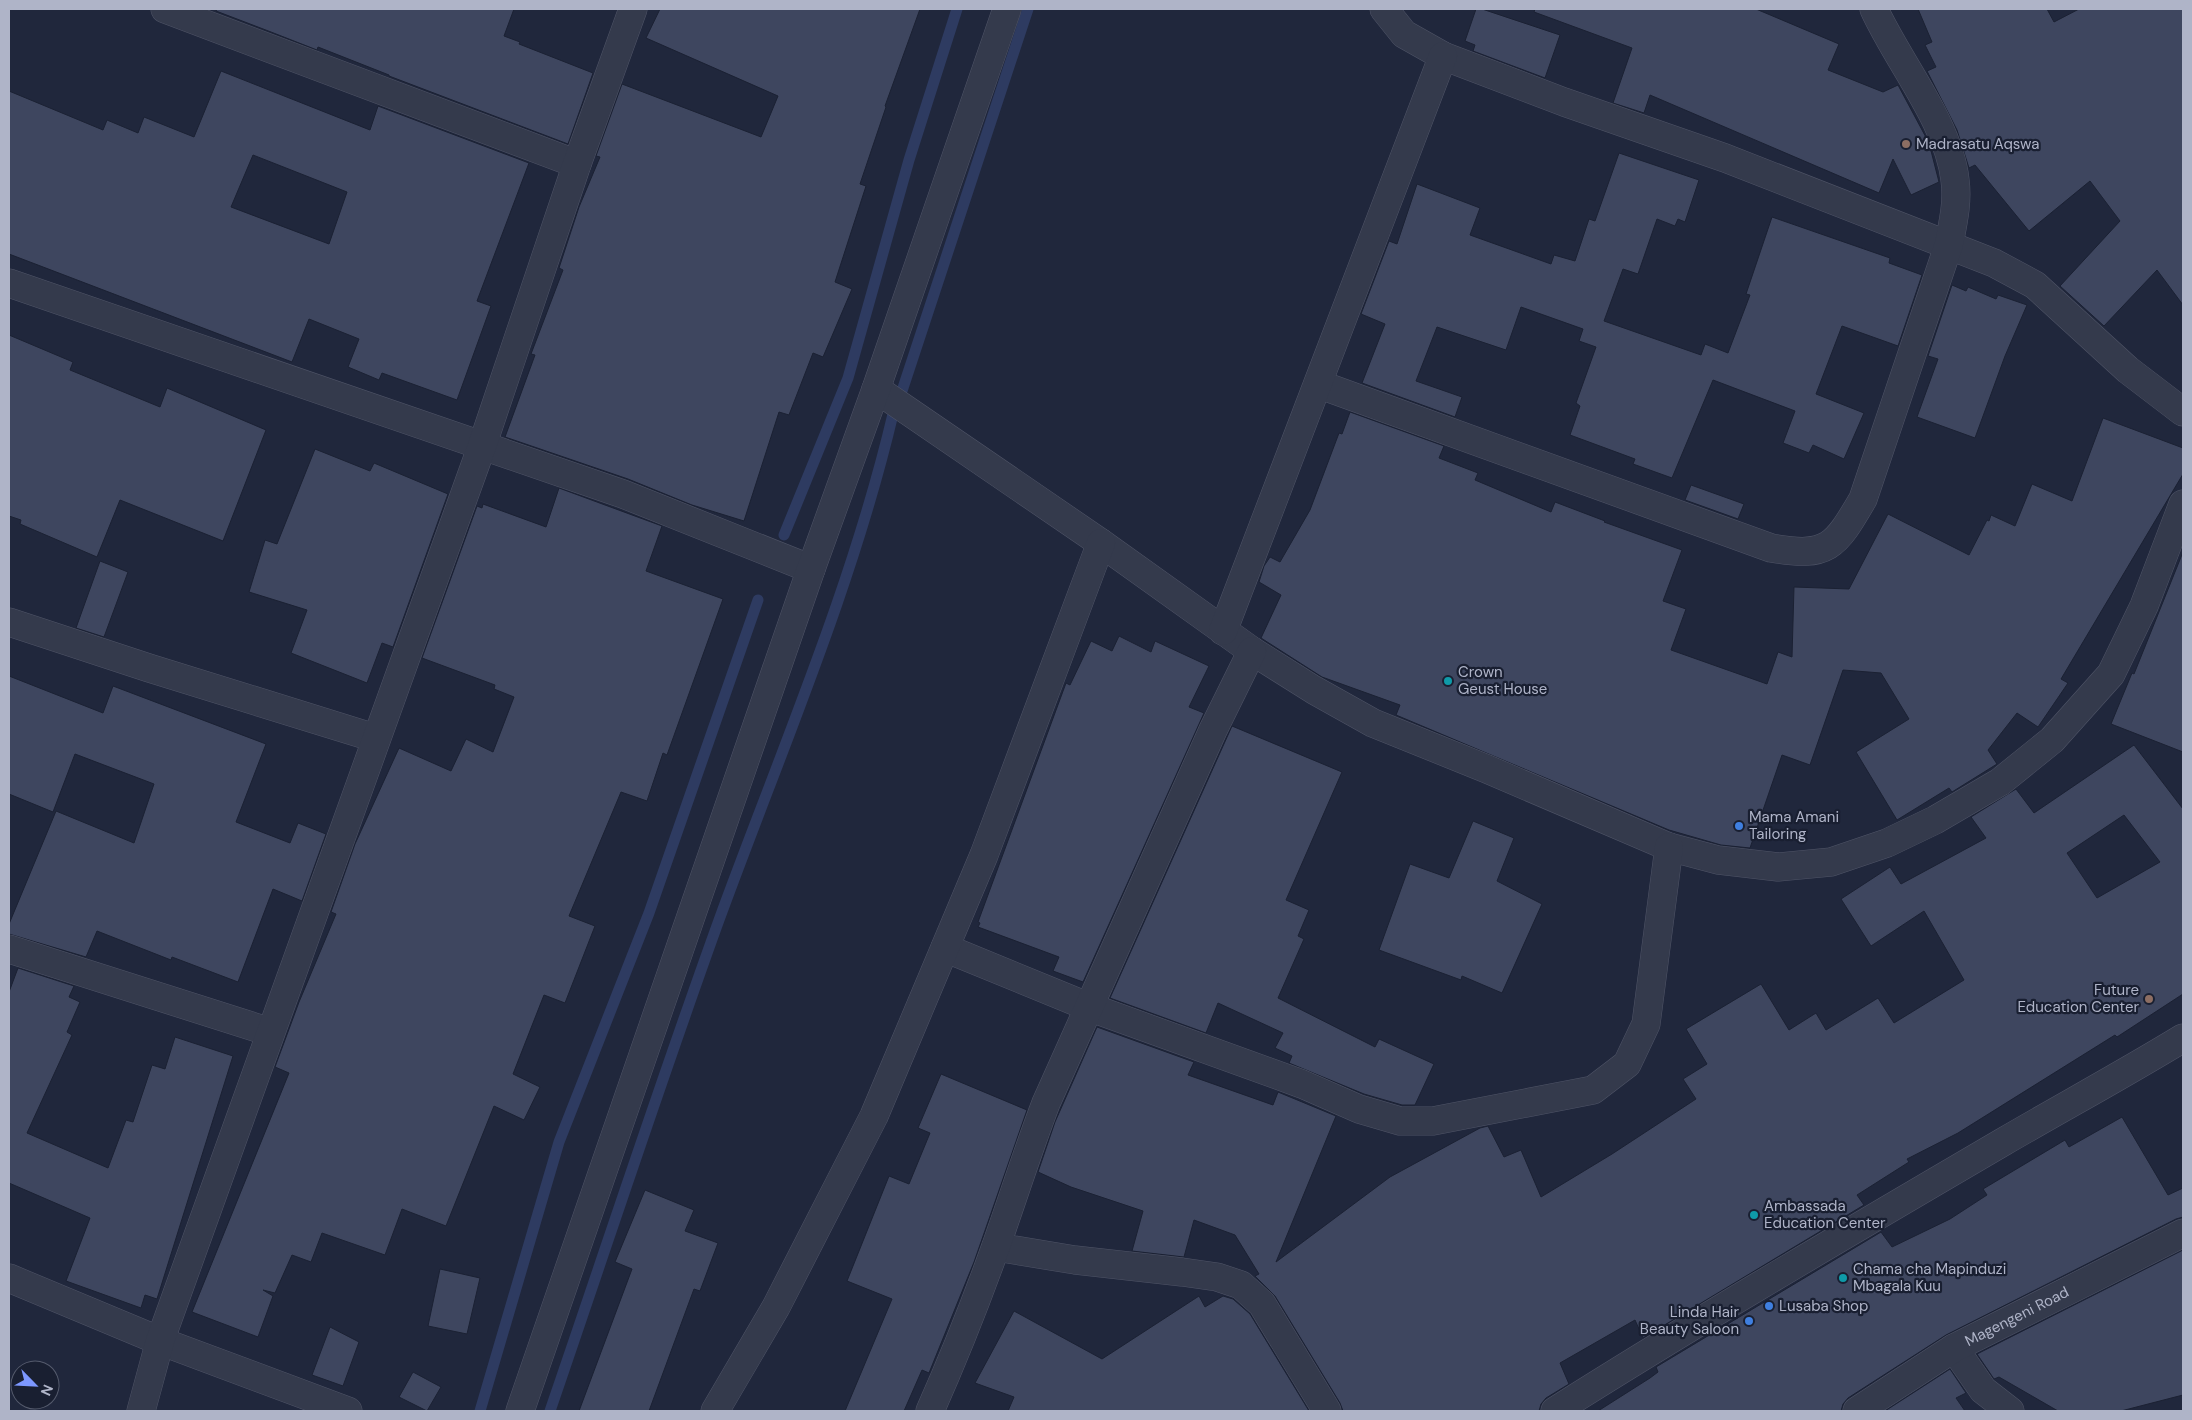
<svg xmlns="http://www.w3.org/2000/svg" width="2192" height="1420" font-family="'DM Sans',sans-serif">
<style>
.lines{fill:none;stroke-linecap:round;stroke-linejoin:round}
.stream{stroke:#2e3b61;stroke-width:11}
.building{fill:#3e465f;stroke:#1b2133;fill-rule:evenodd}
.minor-casing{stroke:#4f5467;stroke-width:29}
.minor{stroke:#343a4c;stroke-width:28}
.education-dot{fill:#8d6e63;stroke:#191f31;stroke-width:2}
.culture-dot{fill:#0f9aa8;stroke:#191f31;stroke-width:2}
.shop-dot{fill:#3f7fe0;stroke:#191f31;stroke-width:2}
.labels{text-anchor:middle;stroke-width:4.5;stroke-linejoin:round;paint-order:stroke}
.poi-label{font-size:15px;fill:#afb4c8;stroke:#191f31;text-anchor:start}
.street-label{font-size:15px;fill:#afb4c8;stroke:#191f31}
</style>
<rect width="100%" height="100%" fill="#20273c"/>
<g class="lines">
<g class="stream">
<polyline points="901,394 1028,9"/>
<polyline points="784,535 848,378 909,160 957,9"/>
<polyline points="480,1411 559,1142 649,913 758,600"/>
<path d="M 550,1411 C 606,1248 660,1083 719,920 C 780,753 852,588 893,414"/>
</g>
</g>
<g class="building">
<polygon points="217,9 514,9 504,36 520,42 519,44 593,73 568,144 389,76 389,75 318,47 317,50 271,32 216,11"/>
<polygon points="660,9 920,9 885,106 886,107 860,184 866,186 835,282 852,289 823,357 813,353 789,415 779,412 744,521 692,505 628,479 505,437 535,355 531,354 563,270 559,268 579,207 600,157 596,156 622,84 761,137 778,96 646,38"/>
<polygon points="1476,9 1482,9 1560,35 1545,78 1473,51 1475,45 1465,41"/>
<polygon points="1535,9 1756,9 1839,44 1828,70 1883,92 1898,85 1929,143 1939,182 1911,195 1893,159 1879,193 1650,95 1644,113 1613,103 1632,48 1534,12"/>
<polygon points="1918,9 2047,9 2054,22 2079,9 2183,9 2183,305 2157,270 2104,326 2060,286 2120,221 2090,181 2029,231 1975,165 1969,168 1957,130 1927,71 1936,67 1925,45 1932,42"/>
<path d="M 221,71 L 370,130 L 378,106 L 529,163 L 477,301 L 491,306 L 457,400 L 382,373 L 379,380 L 348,367 L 359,339 L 309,319 L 292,362 L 9,254 L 9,91 L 103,130 L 107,120 L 138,133 L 144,117 L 194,137 ZM 253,155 L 347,192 L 329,244 L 231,207 Z"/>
<polygon points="1619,153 1699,180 1685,222 1678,219 1675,226 1657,219 1638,274 1623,269 1604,321 1701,355 1705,344 1728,353 1750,295 1746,294 1772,217 1890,258 1889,263 1922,275 1898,346 1842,326 1816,394 1864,413 1844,459 1813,445 1809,453 1783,443 1795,411 1713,380 1672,478 1633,464 1635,459 1570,435 1580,406 1576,403 1596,347 1579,341 1583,329 1521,307 1506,350 1437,327 1416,381 1462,397 1455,417 1362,383 1385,324 1361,314 1389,241 1397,244 1417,184 1480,208 1470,235 1551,264 1554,255 1575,261 1589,219 1595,221"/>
<polygon points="1952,285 1966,291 1968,287 1996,299 1998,295 2027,305 2005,356 1975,438 1917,417 1938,359 1928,356"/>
<polygon points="9,335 73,362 70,370 160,407 167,388 266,430 223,541 120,500 97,557 20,524 21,520 9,516"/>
<polygon points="1350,412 1444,446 1439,458 1478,473 1475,480 1551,512 1555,502 1605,521 1604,522 1682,550 1663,601 1686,609 1671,650 1767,684 1778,652 1792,657 1794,587 1849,589 1888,514 1969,555 1987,520 1989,521 1991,515 2015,526 2032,484 2072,501 2103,418 2183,448 2183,474 2061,679 2068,683 2038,727 2017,713 1988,750 1997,764 1952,792 1949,788 1897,820 1856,752 1909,719 1881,673 1843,670 1810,765 1782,755 1750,848 1721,845 1669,830 1396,715 1400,705 1322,677 1261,638 1281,595 1259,582 1264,566 1270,557 1280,562 1310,510 1339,433 1342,434"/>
<polygon points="315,449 370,471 374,463 448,494 393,647 382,643 367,683 291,653 307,610 249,592 265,540 277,544"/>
<polygon points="1691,485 1744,504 1738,519 1685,500"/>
<polygon points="559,488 662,526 646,571 723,599 667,755 663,753 647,801 621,792 569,916 595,926 565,1003 544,995 513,1074 540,1087 524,1120 494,1106 446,1226 402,1209 385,1255 322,1233 311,1262 292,1255 275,1293 263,1290 273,1296 258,1337 192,1312 289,1073 275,1067 299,1002 336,914 331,912 355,844 399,748 451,771 466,739 493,752 514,697 494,689 495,685 422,658 477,506 482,508 483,504 546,527"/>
<polygon points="2183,552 2183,752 2111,724 2132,673 2134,674"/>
<polygon points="100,561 128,572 104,637 76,628"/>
<polygon points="1119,636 1151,652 1155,641 1209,666 1189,707 1204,713 1083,982 1053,971 1059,957 978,927 980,923 978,922 1066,683 1070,685 1091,641 1112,651"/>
<polygon points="9,676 103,713 113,686 266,744 236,822 290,843 298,823 326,834 302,901 273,889 238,982 172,957 171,960 97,931 86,957 9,934 9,924 56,811 134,843 154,784 75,754 53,812 9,794"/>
<polygon points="1232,726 1342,772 1286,900 1309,910 1298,936 1304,939 1278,998 1375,1047 1379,1039 1434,1064 1415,1105 1402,1105 1364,1094 1289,1063 1292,1056 1275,1048 1283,1033 1218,1003 1206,1033 1110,998"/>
<path d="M 2134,745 L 2183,809 L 2183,994 L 2117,1037 L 2115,1035 L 1958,1133 L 1907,1159 L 1909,1162 L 1857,1195 L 1864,1205 L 1643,1338 L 1635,1320 L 1560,1363 L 1569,1384 L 1546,1398 L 1541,1404 L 1539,1411 L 1343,1411 L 1340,1403 L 1275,1296 L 1255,1276 L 1259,1274 L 1235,1235 L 1194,1220 L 1184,1257 L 1132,1251 L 1143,1211 L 1071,1187 L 1038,1172 L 1055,1122 L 1097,1027 L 1194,1062 L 1188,1075 L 1273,1105 L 1278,1092 L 1336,1116 L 1276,1262 L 1390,1177 L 1480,1128 L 1488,1126 L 1504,1157 L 1521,1150 L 1541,1197 L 1612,1154 L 1696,1099 L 1683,1079 L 1707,1064 L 1686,1029 L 1761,984 L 1789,1030 L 1816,1013 L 1826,1030 L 1878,998 L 1894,1023 L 1964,980 L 1924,911 L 1871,946 L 1841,899 L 1890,867 L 1901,884 L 1986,838 L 1971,817 L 2016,789 L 2034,813 ZM 2124,815 L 2160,862 L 2097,898 L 2067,853 Z"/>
<polygon points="1473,821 1514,838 1497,881 1542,904 1502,993 1462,976 1461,980 1379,950 1410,864 1449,878"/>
<polygon points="18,968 74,986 69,997 80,1002 67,1032 72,1035 27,1133 108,1168 126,1120 133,1122 152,1065 165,1069 175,1037 233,1056 157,1299 145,1295 141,1308 66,1281 90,1218 9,1183 9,992"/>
<polygon points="941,1074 1027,1110 974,1262 929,1373 922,1370 904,1411 845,1411 892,1299 847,1281 889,1176 909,1184 930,1133 918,1128"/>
<polygon points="2122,1117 2168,1195 2183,1188 2183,1217 2176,1219 1946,1335 1848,1398 1843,1404 1841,1411 1598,1411 1650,1378 1658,1372 1656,1367 1881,1232 1892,1247 1950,1219 1987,1195 1983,1189 2065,1140 2069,1147"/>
<polygon points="645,1190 694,1210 685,1231 718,1243 700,1291 694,1289 649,1411 579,1411 632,1269 615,1262"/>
<polygon points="2183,1250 2183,1395 2121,1411 2058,1411 1999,1377 1994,1379 1977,1354"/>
<polygon points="440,1269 480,1278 467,1334 428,1326"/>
<polygon points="1199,1296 1205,1307 1223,1296 1233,1299 1250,1314 1309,1411 1008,1411 1014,1397 975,1383 1014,1311 1102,1359"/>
<polygon points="330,1327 359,1342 343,1386 312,1375"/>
<polygon points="1950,1369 1966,1393 1956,1398 1965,1411 1885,1411"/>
<polygon points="413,1372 441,1387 427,1411 399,1397"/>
</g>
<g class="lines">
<defs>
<g id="minor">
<polyline points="165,9 577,164"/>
<polyline points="1384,9 1404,34 1443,56 1564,102 1725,158 1994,263 2035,285 2128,370 2183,412"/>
<polyline points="9,283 623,494 811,569"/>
<path d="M 1318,384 L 1771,548 C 1828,558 1835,547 1863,499 L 1949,244 C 1953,223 1958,202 1955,180 C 1949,123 1898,62 1874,9"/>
<polyline points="876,389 1101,543 1252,651 1314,690 1373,723 1487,769 1669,847 1718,860 1778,867 1831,862 1887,843 1935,820 2000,782 2052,740 2111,674 2144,606 2183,504"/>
<polyline points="9,622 149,668 375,738"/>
<polyline points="1223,631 1443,56"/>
<polyline points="945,948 1089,1007 1302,1084 1359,1109 1400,1121 1433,1121 1593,1090 1627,1064 1646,1024 1669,847"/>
<polyline points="9,949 270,1032"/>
<polyline points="996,1247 1075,1260 1182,1272 1217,1277 1241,1285 1262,1304 1327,1411"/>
<polyline points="9,1278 160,1341 348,1411"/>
<polyline points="1954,1348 1983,1390 2010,1411"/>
<polyline points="141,1411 160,1341 482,446 577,164 633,9"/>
<polyline points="520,1411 811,569 876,389 1007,9"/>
<polyline points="715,1411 776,1307 874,1116 984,855 1101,543"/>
<path d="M 930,1411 C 954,1357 976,1302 996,1246 C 1013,1198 1028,1150 1046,1103 L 1213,730 L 1252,651"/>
<path d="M 1555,1411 C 1702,1318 1853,1230 2003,1142 C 2063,1107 2124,1074 2183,1038"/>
<path id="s1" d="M 1857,1411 L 1954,1348 L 2183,1233"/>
</g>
</defs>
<use href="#minor" class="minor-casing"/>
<use href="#minor" class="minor"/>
</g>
<g class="education-dot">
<circle cx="1906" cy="144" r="5"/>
<circle cx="2149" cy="999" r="5"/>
</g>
<g class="culture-dot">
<circle cx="1448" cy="681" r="5"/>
<circle cx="1754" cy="1215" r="5"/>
<circle cx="1843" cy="1278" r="5"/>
</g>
<g class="shop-dot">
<circle cx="1739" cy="826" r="5"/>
<circle cx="1769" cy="1306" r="5"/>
<circle cx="1749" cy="1321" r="5"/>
</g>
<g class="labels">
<g class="poi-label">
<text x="1916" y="149">Madrasatu Aqswa</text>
<text x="1458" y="677">Crown<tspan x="1458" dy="17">Geust House</tspan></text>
<text x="1749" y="822">Mama Amani<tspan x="1749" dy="17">Tailoring</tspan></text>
<text x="2139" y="995" text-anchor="end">Future<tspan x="2139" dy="17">Education Center</tspan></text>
<text x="1764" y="1211">Ambassada<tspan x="1764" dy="17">Education Center</tspan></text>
<text x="1853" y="1274">Chama cha Mapinduzi<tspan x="1853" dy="17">Mbagala Kuu</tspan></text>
<text x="1779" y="1311">Lusaba Shop</text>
<text x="1739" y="1317" text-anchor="end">Linda Hair<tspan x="1739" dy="17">Beauty Saloon</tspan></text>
</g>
<g class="street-label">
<text dy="5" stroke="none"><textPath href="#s1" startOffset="186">Magengeni Road</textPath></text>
</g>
</g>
<rect width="2192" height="1420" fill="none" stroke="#afb4c8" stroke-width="20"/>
<g transform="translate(35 1385) rotate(114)"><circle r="24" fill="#191f31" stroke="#555b6d"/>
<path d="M0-4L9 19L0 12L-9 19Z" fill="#7d98ff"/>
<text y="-8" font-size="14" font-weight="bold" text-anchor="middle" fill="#afb4c8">N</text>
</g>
</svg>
